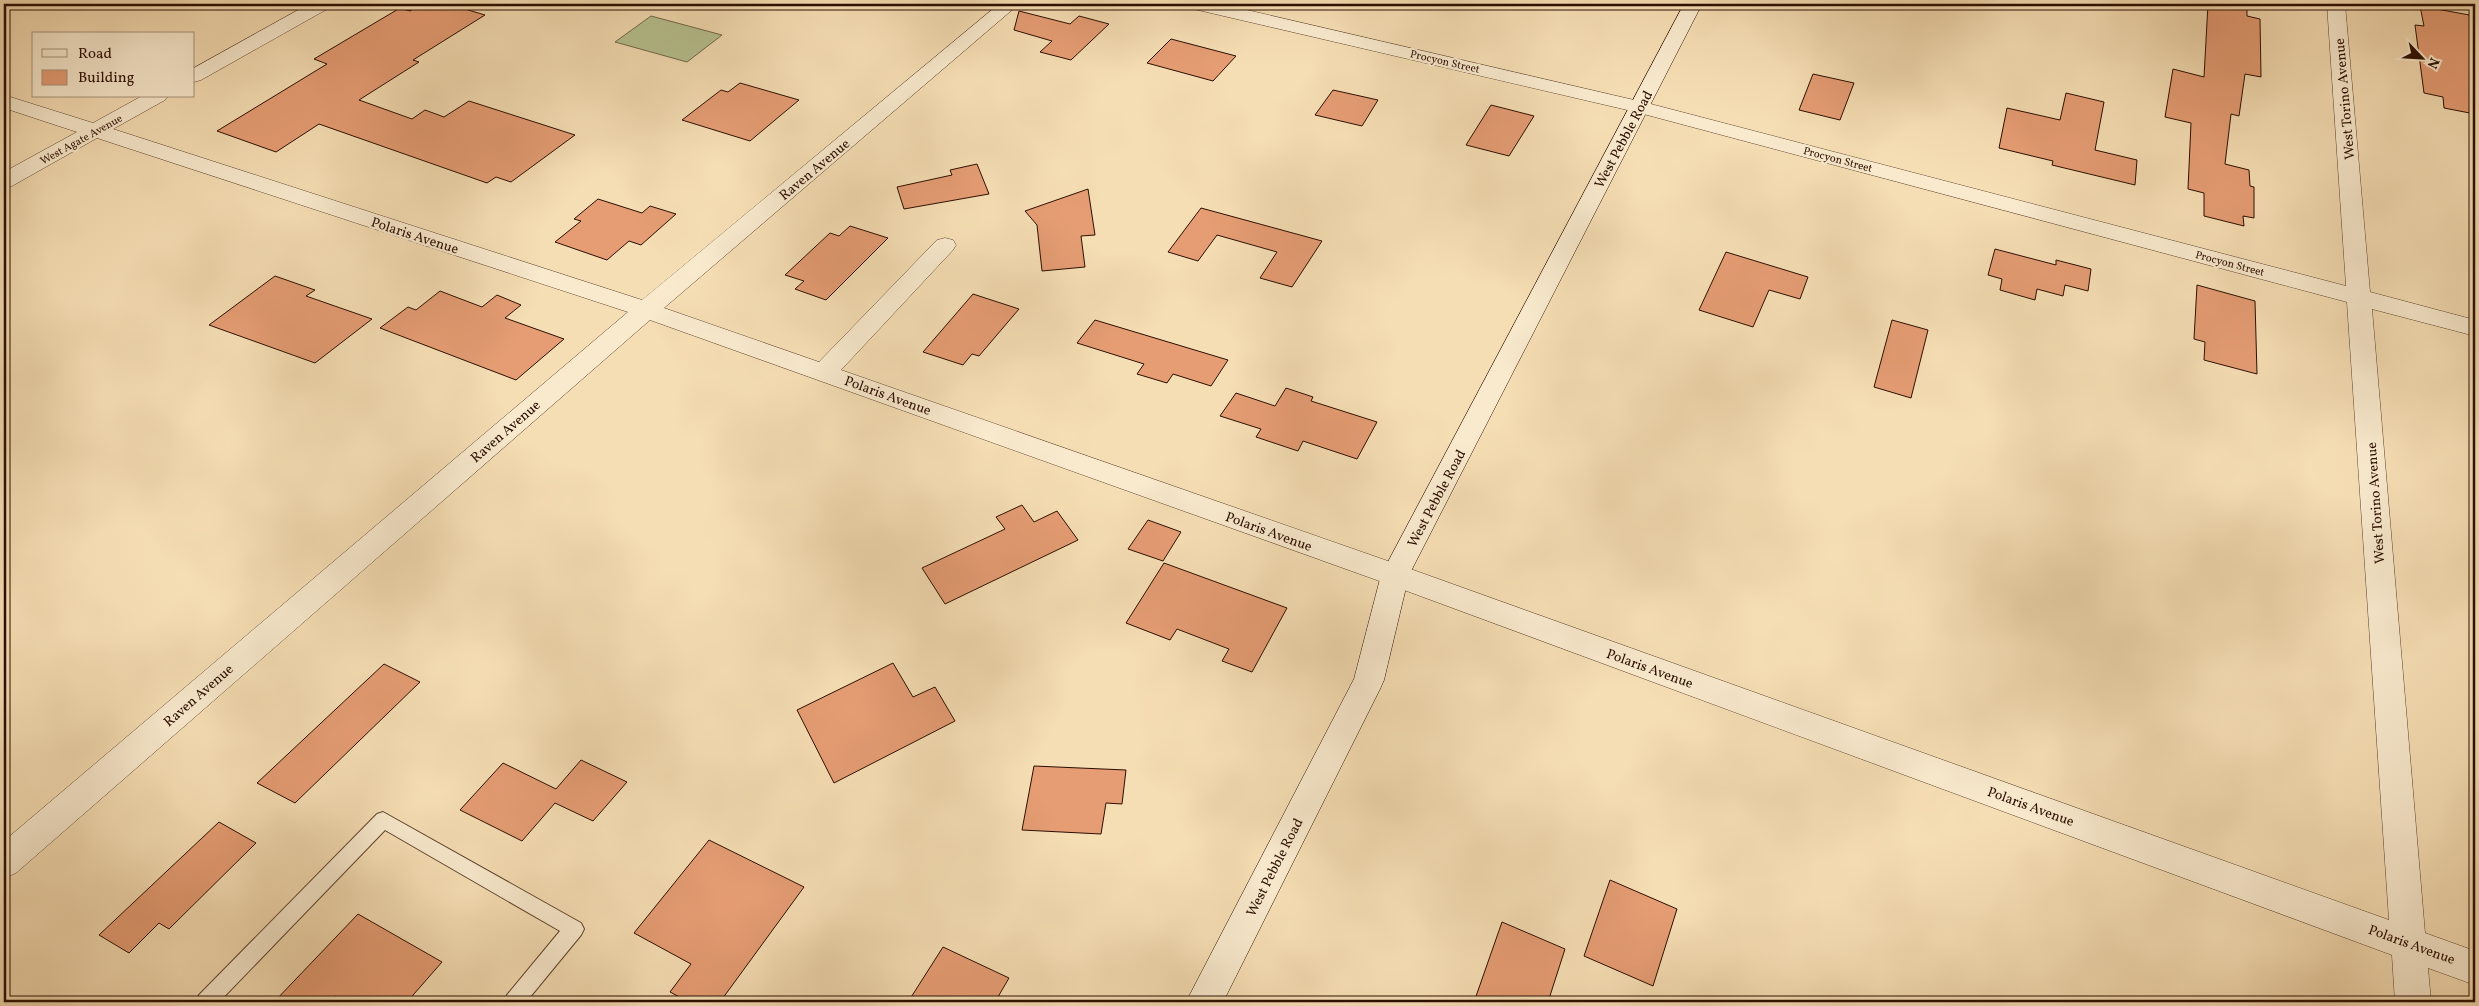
<svg xmlns="http://www.w3.org/2000/svg" width="2479" height="1006" font-family="Vollkorn,serif">
<style>
.green{fill:#b7c291;stroke:#716848}
.building{fill:#e69d74;stroke:#2b0e00}
.lines{fill:none;stroke-linecap:round;stroke-linejoin:round}
.lane-casing{stroke:#5e422d;stroke-width:2}
.street-casing{stroke:#5e422d;stroke-width:1}
.secondary-casing{stroke:#2b0e00;stroke-width:1}
.lane{fill:#f9eace;fill-rule:evenodd}
.street{fill:#f9eace;fill-rule:evenodd}
.secondary{fill:#f9eace;fill-rule:evenodd}
.labels{text-anchor:middle;stroke-width:4.5;stroke-linejoin:round;paint-order:stroke}
.far-street-label{font-size:11px;fill:#2b0e00;stroke:#f9eace}
.street-label{font-size:14px;fill:#2b0e00;stroke:#f9eace}
</style>
<rect width="100%" height="100%" fill="#f6deb4"/>
<filter id="stains"><feTurbulence type="fractalNoise" baseFrequency=".004" numOctaves="4"/><feColorMatrix values="0 0 0 0 .2 0 0 0 0 .09 0 0 0 0 .02 0 0 0 .5 -.17"/></filter>
<radialGradient id="worn" r=".72"><stop offset=".6" stop-color="#630" stop-opacity="0"/><stop offset="1" stop-color="#630" stop-opacity=".3"/></radialGradient>
<polygon class="green" points="651,16 722,35 687,62 615,42"/>
<g class="building">
<polygon points="421,4 448,4 485,15 413,60 419,62 359,100 412,119 425,110 444,117 469,101 575,135 511,182 496,177 487,183 319,124 276,152 217,131 327,64 314,59 400,8 410,11"/>
<polygon points="2208,4 2241,4 2241,7 2247,8 2247,16 2260,19 2261,77 2245,74 2239,116 2231,114 2225,164 2249,170 2250,186 2254,187 2254,218 2243,216 2244,226 2204,216 2204,193 2188,189 2191,123 2165,117 2173,69 2204,77"/>
<polygon points="2420,6 2475,16 2475,114 2444,108 2443,97 2424,93 2415,25 2424,26"/>
<polygon points="1019,11 1070,24 1079,16 1109,24 1071,60 1040,52 1052,41 1014,30"/>
<polygon points="1171,39 1236,56 1213,81 1147,63"/>
<polygon points="1813,74 1854,83 1840,120 1799,110"/>
<polygon points="740,83 799,100 750,141 682,120 721,90 728,92"/>
<polygon points="1333,90 1378,100 1362,126 1315,115"/>
<polygon points="2066,93 2104,102 2095,150 2137,160 2135,185 2052,165 2053,161 1999,148 2007,108 2060,120"/>
<polygon points="1491,105 1534,116 1509,156 1466,145"/>
<polygon points="977,164 989,194 904,209 897,187 952,175 950,170"/>
<polygon points="1088,189 1095,235 1081,236 1085,267 1042,271 1037,225 1025,211"/>
<polygon points="598,199 642,213 650,206 676,214 641,245 629,241 607,260 555,242 581,221 574,219"/>
<polygon points="1201,208 1322,241 1292,287 1260,278 1277,252 1217,235 1198,261 1168,252"/>
<polygon points="850,226 888,238 826,300 795,289 804,281 785,275 830,233 839,236"/>
<polygon points="1995,249 2056,265 2056,260 2091,269 2088,291 2065,285 2063,296 2037,289 2035,300 2000,290 2002,279 1988,275"/>
<polygon points="1726,252 1808,277 1800,299 1769,290 1753,327 1699,310"/>
<polygon points="275,276 315,290 306,296 372,319 315,363 209,325"/>
<polygon points="2197,285 2255,301 2257,374 2204,360 2205,342 2194,339"/>
<polygon points="440,291 482,307 497,295 521,305 505,318 564,339 516,380 380,328 408,307 416,310"/>
<polygon points="973,294 1019,309 979,356 972,354 963,365 923,352"/>
<polygon points="1095,320 1228,360 1211,386 1173,374 1167,383 1137,374 1144,364 1077,343"/>
<polygon points="1892,320 1928,330 1911,398 1874,387"/>
<polygon points="1286,388 1313,397 1311,401 1377,422 1357,459 1303,441 1298,451 1256,437 1261,429 1220,416 1236,393 1275,406"/>
<polygon points="1022,505 1034,522 1057,511 1078,540 945,604 922,568 1005,529 996,517"/>
<polygon points="1148,520 1181,532 1163,561 1128,549"/>
<polygon points="1164,563 1287,608 1252,672 1222,661 1229,649 1177,629 1170,640 1126,623"/>
<polygon points="893,663 913,697 935,687 955,721 834,783 797,710"/>
<polygon points="384,664 420,682 295,803 257,783"/>
<polygon points="581,760 627,782 593,821 555,803 522,841 460,810 503,763 556,789"/>
<polygon points="1034,766 1126,770 1122,804 1106,803 1101,834 1022,830"/>
<polygon points="219,822 256,843 169,929 159,923 129,953 99,935"/>
<polygon points="709,840 804,887 720,1002 689,1002 670,992 691,964 634,933"/>
<polygon points="1610,880 1677,909 1653,986 1584,956"/>
<polygon points="358,914 442,962 407,1002 346,1002 335,996 329,1002 274,1002"/>
<polygon points="1502,922 1565,949 1548,1002 1474,1002"/>
<polygon points="943,947 1009,978 995,1002 908,1002"/>
</g>
<g class="lines">
<defs>
<polygon id="lane" points="383,812 581,923 584,929 581,935 526,1002 504,1002 507,995 560,931 385,830 219,1002 196,1002 199,995 377,814"/>
<g id="street">
<polygon points="309,4 331,4 329,8 201,80 194,82 194,68"/>
<polygon points="999,4 1019,4 664,308 819,362 937,240 945,238 953,240 956,245 953,250 841,370 1405,567 2389,920 2347,302 1636,112 1198,10 1191,8 1189,4 1221,4 1647,103 2346,286 2327,4 2345,4 2370,292 2475,320 2475,336 2372,309 2425,933 2475,951 2475,985 2428,968 2431,1002 2395,1002 2392,955 1385,583 650,320 16,873 4,878 4,841 628,312 97,138 12,186 4,188 4,172 77,132 4,108 4,95 93,123 142,96 168,96 165,100 113,129 642,300"/>
</g>
<polygon id="secondary" points="1684,4 1702,4 1409,575 1384,680 1380,689 1223,1002 1186,1002 1354,679 1381,575"/>
</defs>
<use href="#lane" class="lane-casing"/>
<use href="#street" class="street-casing"/>
<use href="#secondary" class="secondary-casing"/>
<use href="#lane" class="lane"/>
<use href="#street" class="street"/>
<use href="#secondary" class="secondary"/>
</g>
<g class="labels">
<g class="far-street-label">
<text transform="translate(1445 61) rotate(13)" y="4">Procyon Street</text>
<text transform="translate(81 139) rotate(-29)" y="4">West Agate Avenue</text>
<text transform="translate(1838 159) rotate(15)" y="4">Procyon Street</text>
<text transform="translate(2230 263) rotate(15)" y="4">Procyon Street</text>
</g>
<g class="street-label">
<text transform="translate(2344 99) rotate(-95)" y="5">West Torino Avenue</text>
<text transform="translate(1623 139) rotate(-62)" y="5">West Pebble Road</text>
<text transform="translate(814 169) rotate(-40)" y="5">Raven Avenue</text>
<text transform="translate(415 235) rotate(18)" y="5">Polaris Avenue</text>
<text transform="translate(888 395) rotate(20)" y="5">Polaris Avenue</text>
<text transform="translate(505 431) rotate(-41)" y="5">Raven Avenue</text>
<text transform="translate(1436 498) rotate(-62)" y="5">West Pebble Road</text>
<text transform="translate(2375 503) rotate(-94)" y="5">West Torino Avenue</text>
<text transform="translate(1269 531) rotate(20)" y="5">Polaris Avenue</text>
<text transform="translate(1650 668) rotate(20)" y="5">Polaris Avenue</text>
<text transform="translate(198 695) rotate(-41)" y="5">Raven Avenue</text>
<text transform="translate(2031 806) rotate(20)" y="5">Polaris Avenue</text>
<text transform="translate(1274 867) rotate(-63)" y="5">West Pebble Road</text>
<text transform="translate(2412 944) rotate(20)" y="5">Polaris Avenue</text>
</g>
</g>
<rect width="2479" height="1006" fill="none" stroke="#f6deb4" stroke-width="20"/>
<rect x="5" y="5" width="2469" height="996" fill="none" stroke="#2b0e00" stroke-width="2.5"/>
<rect x="10" y="10" width="2459" height="986" fill="none" stroke="#2b0e00"/>
<rect x="32" y="32" width="162" height="65" fill="#f9eace" stroke="#a7927c"/>
<rect x="42" y="49" width="25" height="8" fill="#f9eace" stroke="#a7927c"/>
<text x="78" y="58" font-size="15" fill="#2b0e00">Road</text>
<rect x="42" y="70" width="25" height="15" fill="#e69d74" stroke="#a7927c"/>
<text x="78" y="82" font-size="15" fill="#2b0e00">Building</text>
<g transform="translate(2422 58) rotate(115)" stroke="#f9eace" stroke-width="4" paint-order="stroke">
<path d="M0-4L9 19L0 12L-9 19Z" fill="#2b0e00"/>
<text y="-8" font-size="14" font-weight="bold" text-anchor="middle" fill="#2b0e00">N</text>
</g>
<rect width="100%" height="100%" filter="url(#stains)"/>
<rect width="100%" height="100%" fill="url(#worn)"/>
</svg>
